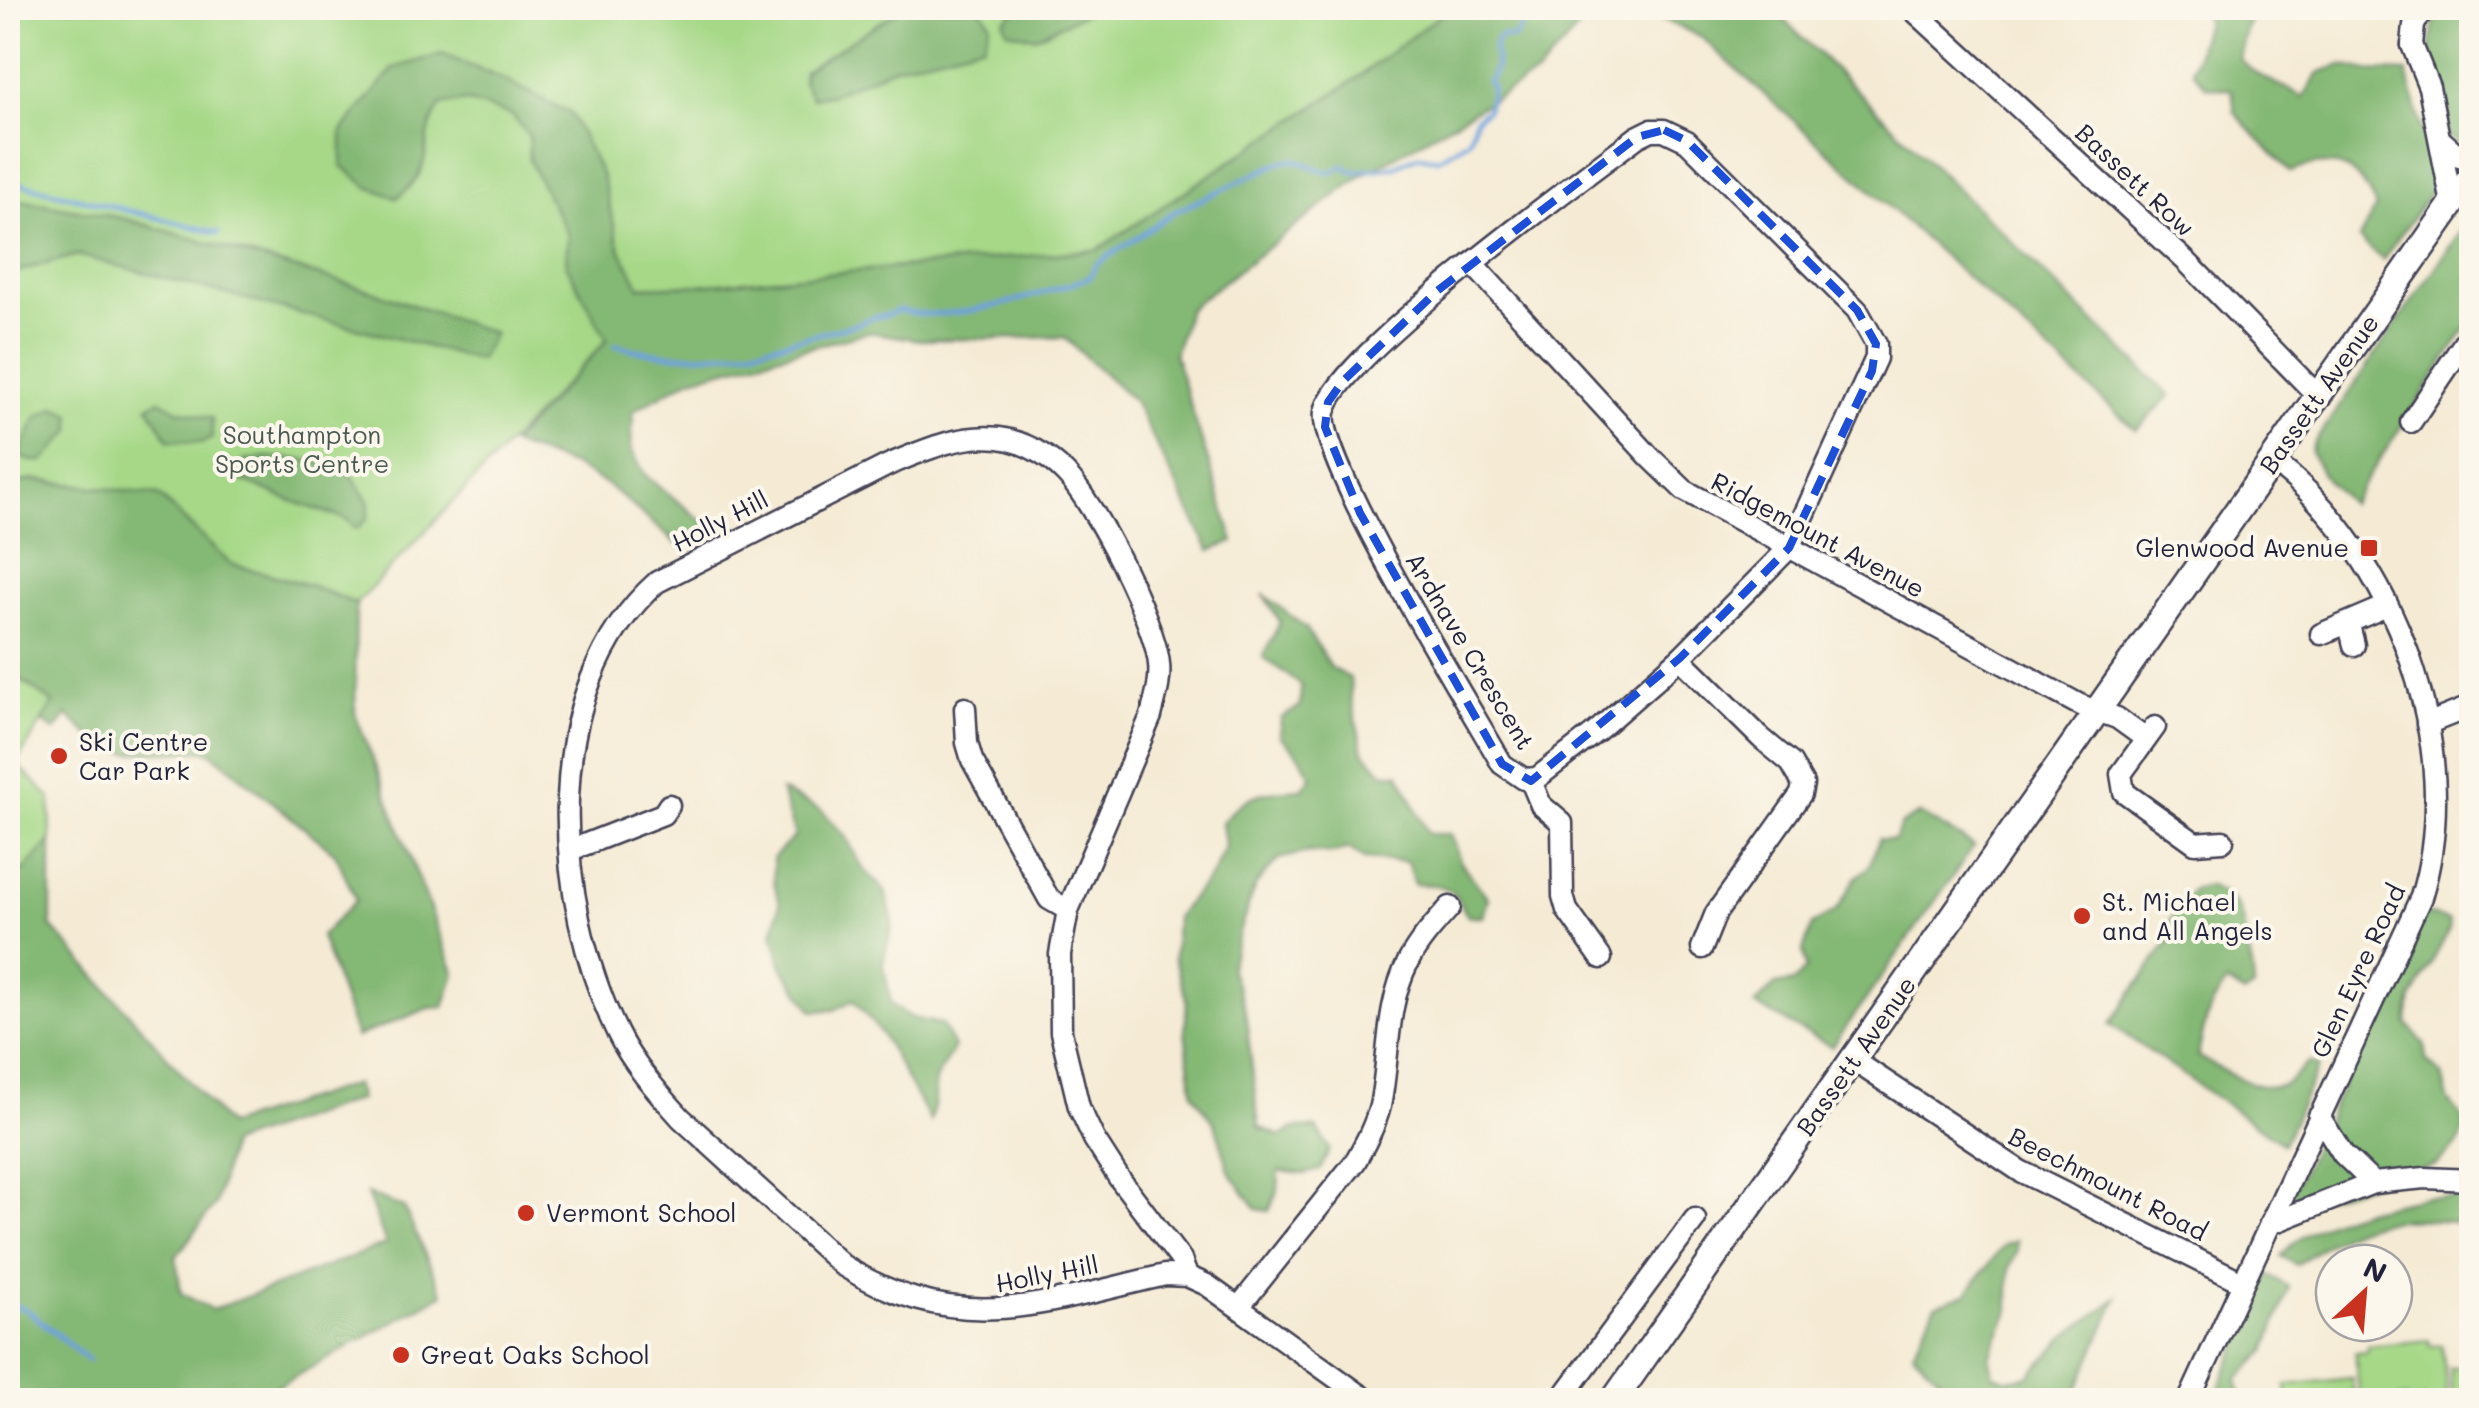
<svg xmlns="http://www.w3.org/2000/svg" width="2479" height="1408" font-family="Mali,sans-serif">
<style>
.green{fill:#a6d887;stroke:#647d61;stroke-width:2.5}
.forest{fill:#84b874;stroke:#536d58;stroke-width:2.5}
.lines{fill:none;stroke-linecap:round;stroke-linejoin:round}
.stream{stroke:#6fa2db;stroke-width:5}
.minor-casing{stroke:#424052;stroke-width:25}
.major-casing{stroke:#424052;stroke-width:30}
.minor{stroke:#fff;stroke-width:20}
.major{stroke:#fff;stroke-width:25}
.marked{fill:none;stroke:#1d4ed8;stroke-width:8;stroke-dasharray:20 12;stroke-linejoin:round}
.poi-dot{fill:#c8321e;stroke:#fbf7ec;stroke-width:4}
.labels{text-anchor:middle;stroke-width:8;stroke-linejoin:round;paint-order:stroke}
.street-label{font-size:25px;fill:#22223b;stroke:#fbf7ec}
.park-label{font-size:25px;fill:#4a5952;stroke:#fbf7ec}
.poi-label{font-size:25px;fill:#22223b;stroke:#fbf7ec;text-anchor:start}
</style>
<rect width="100%" height="100%" fill="#fbf7ec"/>
<filter id="ink" filterUnits="userSpaceOnUse"><feTurbulence type="fractalNoise" baseFrequency=".01" numOctaves="2"/><feDisplacementMap in="SourceGraphic" scale="20" xChannelSelector="R" yChannelSelector="G"/><feConvolveMatrix kernelMatrix="1 2 1 2 8 2 1 2 1" color-interpolation-filters="sRGB"/></filter>
<filter id="wash" filterUnits="userSpaceOnUse"><feTurbulence type="fractalNoise" baseFrequency=".0048" numOctaves="4" result="noise"/><feDisplacementMap in="SourceGraphic" scale="40" xChannelSelector="R" yChannelSelector="G"/><feGaussianBlur stdDeviation="2.25" result="paint"/><feColorMatrix in="noise" values="0 0 0 0 0 0 0 0 0 0 0 0 0 0 0 0 0 1.4 0 .05"/><feComposite in="paint" operator="in"/></filter>
<g filter="url(#wash)">
<rect width="100%" height="100%" fill="#f5ebd5"/>
<g class="green">
<polygon points="8,8 1449,8 1360,76 1097,250 700,285 640,287 607,340 356,604 312,586 230,564 158,495 36,480 8,484 8,274 77,255 375,292 122,218 8,198"/>
<polygon points="8,670 54,703 16,763 50,798 51,840 23,872 8,860"/>
<polygon points="2429,1340 2430,1346 2442,1345 2448,1400 2410,1400 2407,1398 2360,1400 2355,1353 2367,1352 2367,1346"/>
<polygon points="2471,1366 2471,1400 2453,1400 2450,1368"/>
<polygon points="2352,1378 2354,1400 2287,1400 2286,1385"/>
</g>
<g class="forest">
<polygon points="902,8 975,8 984,13 990,23 984,44 896,66 833,94 812,98 803,82 804,71"/>
<polygon points="1017,8 1096,8 1035,37 1008,31 1004,21"/>
<path d="M 1449,8 L 1597,8 L 1537,74 L 1361,176 L 1189,308 L 1174,354 L 1234,542 L 1210,551 L 1134,401 L 1064,337 L 920,340 L 869,332 L 692,378 L 633,411 L 631,450 L 646,476 L 709,526 L 682,548 L 609,486 L 571,465 L 511,444 L 607,340 L 566,264 L 568,235 L 529,160 L 529,136 L 512,115 L 466,101 L 441,105 C 414,145 441,164 397,198 L 368,187 L 342,166 L 342,131 L 394,68 L 442,54 L 507,81 L 571,114 L 602,176 L 620,249 L 640,287 L 700,285 L 1097,250 L 1360,76 Z"/>
<polygon points="1640,8 1772,8 2170,396 2136,430 1701,37"/>
<path d="M 2201,8 L 2256,8 L 2246,29 L 2239,58 C 2257,80 2280,82 2303,97 L 2320,72 L 2342,65 L 2368,71 L 2407,72 L 2433,176 L 2432,190 L 2383,260 L 2359,239 L 2376,207 C 2357,164 2335,155 2290,172 L 2235,113 L 2232,90 L 2206,86 L 2192,70 L 2206,21 Z"/>
<polygon points="2449,8 2471,8 2471,129 2460,145 2447,135 2430,49 2434,19 2444,17"/>
<polygon points="8,198 122,218 375,292 494,333 479,360 77,255 8,274"/>
<polygon points="2471,216 2471,321 2350,504 2321,473 2311,452 2314,443"/>
<polygon points="160,400 178,410 212,418 212,438 202,443 169,440 148,406"/>
<polygon points="56,407 71,414 71,431 43,461 31,461 18,456 37,417"/>
<polygon points="266,457 307,460 349,471 369,503 368,518 356,529 346,519 286,499 239,479 243,461"/>
<polygon points="35,480 158,495 230,564 312,586 356,604 355,713 455,974 444,1007 429,1008 356,1037 321,936 356,900 335,853 208,750 129,753 105,749 67,715 55,731 42,721 53,703 8,670 8,484"/>
<path d="M 1263,594 L 1306,628 L 1331,668 L 1350,678 L 1351,698 L 1363,751 L 1384,773 L 1399,773 L 1428,834 L 1450,834 L 1461,863 L 1488,898 L 1483,917 L 1467,915 C 1450,886 1448,885 1414,884 L 1407,862 L 1364,859 L 1349,848 L 1333,853 L 1308,852 L 1278,859 L 1255,886 L 1240,930 L 1230,967 L 1245,1010 L 1259,1127 L 1281,1136 L 1294,1128 L 1317,1128 L 1330,1149 L 1320,1170 L 1304,1174 L 1279,1171 L 1278,1190 L 1269,1211 L 1257,1209 L 1230,1173 L 1215,1124 L 1193,1093 L 1185,1032 L 1187,1001 L 1174,958 L 1176,917 L 1213,873 L 1225,846 L 1222,823 C 1247,791 1263,792 1302,789 L 1311,777 L 1300,756 L 1280,736 L 1281,718 L 1300,707 L 1301,685 L 1263,657 L 1280,622 Z"/>
<polygon points="781,791 821,810 846,837 862,867 885,891 893,922 883,963 891,1004 912,1018 942,1024 954,1047 935,1080 935,1102 930,1121 882,1035 854,1000 834,1010 813,1011 782,967 773,934 780,903 774,883 773,858 795,836"/>
<polygon points="1920,814 1974,846 1832,1047 1755,1005 1775,985 1795,982 1806,968 1803,951 1812,925 1837,910 1855,878 1869,867 1879,839 1894,840 1901,825"/>
<polygon points="51,840 51,926 228,1125 355,1084 360,1099 230,1144 216,1203 176,1257 181,1293 212,1310 386,1244 367,1194 404,1208 443,1294 253,1400 8,1400 8,860 23,872"/>
<path d="M 2207,886 C 2245,902 2240,914 2248,949 C 2251,964 2254,971 2254,988 L 2245,994 L 2227,983 C 2208,1004 2203,1029 2198,1056 C 2217,1068 2261,1095 2284,1085 C 2292,1081 2302,1068 2309,1062 L 2319,1065 L 2283,1144 L 2110,1024 L 2172,936 L 2170,921 L 2192,890 Z"/>
<polygon points="2425,913 2450,921 2449,930 2412,1000 2407,1023 2424,1044 2426,1060 2442,1075 2448,1100 2464,1119 2465,1130 2458,1144 2436,1165 2301,1204 2286,1205"/>
<path d="M 2424,1197 L 2471,1198 L 2471,1224 C 2392,1215 2362,1215 2297,1265 L 2281,1256 C 2315,1216 2375,1207 2424,1197 Z"/>
<polygon points="2017,1240 2017,1251 2009,1268 2009,1311 1989,1357 1994,1375 2009,1380 2029,1376 2065,1337 2117,1298 2078,1387 2067,1400 1961,1400 1913,1352 1936,1305 1966,1294 2004,1245"/>
<polygon points="2268,1274 2289,1287 2266,1351 2237,1380 2243,1400 2214,1400"/>
</g>
<g class="lines">
<g class="stream">
<polyline points="8,175 18,183 218,233"/>
<path d="M 615,345 C 700,370 775,344 858,324 C 872,314 885,319 898,310 C 952,325 1037,295 1089,278 L 1096,265 L 1174,212 L 1281,162 L 1295,160 L 1330,173 L 1344,166 L 1353,172 L 1394,167 L 1418,156 L 1438,159 L 1469,140 L 1476,118 L 1487,110 L 1492,87 L 1488,83 C 1490,78 1493,74 1495,69 C 1499,56 1488,47 1501,36 L 1514,38 C 1532,11 1519,17 1553,18 L 1560,8"/>
<polyline points="8,1303 27,1310 88,1360"/>
</g>
</g>
</g>
<g filter="url(#ink)">
<g class="lines">
<defs>
<g id="minor">
<polyline points="1911,8 2187,262 2318,396"/>
<polyline points="2412,45 2429,87 2452,204"/>
<polyline points="2412,45 2414,25 2424,8"/>
<path d="M 1651,130 L 1664,130 L 1687,141 L 1857,310 L 1876,344 L 1876,358 L 1789,548 L 1680,658 L 1597,731 L 1537,778 L 1524,779 L 1502,764 C 1471,709 1316,458 1325,412 C 1335,357 1582,179 1637,137 Z"/>
<polyline points="2442,141 2459,156 2472,160"/>
<polyline points="1472,263 1649,456 1684,490 2080,705 2117,718 2146,739"/>
<polyline points="2411,422 2472,331"/>
<polyline points="2349,625 2354,645"/>
<polyline points="2321,634 2387,606"/>
<polyline points="1680,658 1761,738 1791,763 1803,784 1801,794 1716,913 1702,948"/>
<polyline points="965,708 967,743 972,760 1049,899 1068,910"/>
<polyline points="2427,724 2472,706"/>
<polyline points="2155,727 2121,774 2124,792 2195,843 2223,841"/>
<polyline points="1531,781 1541,805 1562,823 1563,896 1567,910 1601,958"/>
<polyline points="571,850 663,814 669,805"/>
<polyline points="1853,1060 2020,1171 2242,1282"/>
<polyline points="2319,1116 2343,1154 2373,1183"/>
<polyline points="2270,1224 2373,1183 2425,1178 2472,1180"/>
<path d="M 1187,1276 L 1181,1260 L 1119,1178 L 1094,1139 L 1079,1107 L 1061,1032 L 1060,954 L 1068,910 L 1151,716 C 1155,699 1161,682 1159,664 C 1155,622 1095,503 1065,473 C 1048,455 1023,441 999,438 C 961,433 922,451 888,465 L 657,582 C 537,689 553,900 617,1032 C 633,1065 657,1091 681,1118 L 842,1265 C 958,1338 1044,1303 1165,1275 L 1187,1276 L 1207,1285 L 1367,1400"/>
<path d="M 1239,1307 L 1355,1162 C 1365,1144 1375,1126 1380,1106 C 1390,1058 1385,1007 1408,962 C 1419,941 1434,925 1450,907"/>
<polyline points="1561,1400 1695,1219"/>
<path d="M 2189,1400 L 2421,897 C 2467,749 2395,554 2273,461"/>
</g>
<polyline id="major" points="1614,1400 2472,176"/>
</defs>
<use href="#minor" class="minor-casing"/>
<use href="#major" class="major-casing"/>
<use href="#minor" class="minor"/>
<use href="#major" class="major"/>
</g>
</g>
<path class="marked" d="M 1664,130 L 1687,141 L 1857,310 L 1876,344 L 1872,371 L 1789,548 L 1680,658 L 1531,781 L 1502,764 L 1360,513 L 1325,427 L 1328,402 L 1343,381 L 1437,291 L 1637,137 Z"/>
<g class="poi-dot">
<rect x="2359" y="538" width="20" height="20" rx="5"/>
<circle cx="59" cy="756" r="10"/>
<circle cx="2082" cy="916" r="10"/>
<circle cx="526" cy="1213" r="10"/>
<circle cx="401" cy="1355" r="10"/>
</g>
<g class="labels">
<g class="street-label">
<text transform="translate(2135 180) rotate(43)" y="9">Bassett Row</text>
<text transform="translate(2319 394) rotate(-55)" y="9">Bassett Avenue</text>
<text transform="translate(720 521) rotate(-27)" y="9">Holly Hill</text>
<text transform="translate(1818 535) rotate(28)" y="9">Ridgemount Avenue</text>
<text transform="translate(1470 651) rotate(59)" y="9">Ardnave Crescent</text>
<text transform="translate(2358 971) rotate(-65)" y="9">Glen Eyre Road</text>
<text transform="translate(1856 1056) rotate(-55)" y="9">Bassett Avenue</text>
<text transform="translate(2108 1184) rotate(27)" y="9">Beechmount Road</text>
<text transform="translate(1047 1274) rotate(-11)" y="9">Holly Hill</text>
</g>
<g class="park-label">
<text x="302" y="444">Southampton<tspan x="302" dy="29">Sports Centre</tspan></text>
</g>
<g class="poi-label">
<text x="2349" y="557" text-anchor="end">Glenwood Avenue</text>
<text x="79" y="751">Ski Centre<tspan x="79" dy="29">Car Park</tspan></text>
<text x="2102" y="911">St. Michael<tspan x="2102" dy="29">and All Angels</tspan></text>
<text x="546" y="1222">Vermont School</text>
<text x="421" y="1364">Great Oaks School</text>
</g>
</g>
<rect width="2479" height="1408" fill="none" stroke="#fbf7ec" stroke-width="40"/>
<g transform="translate(2364 1293) rotate(26)"><circle r="48" fill="#fbf7ec" stroke="#a4a2a5" stroke-width="2.5"/>
<path d="M0-8L18 38L0 25L-18 38Z" fill="#c8321e"/>
<text y="-15" font-size="28" font-weight="bold" text-anchor="middle" fill="#22223b">N</text>
</g>
</svg>
